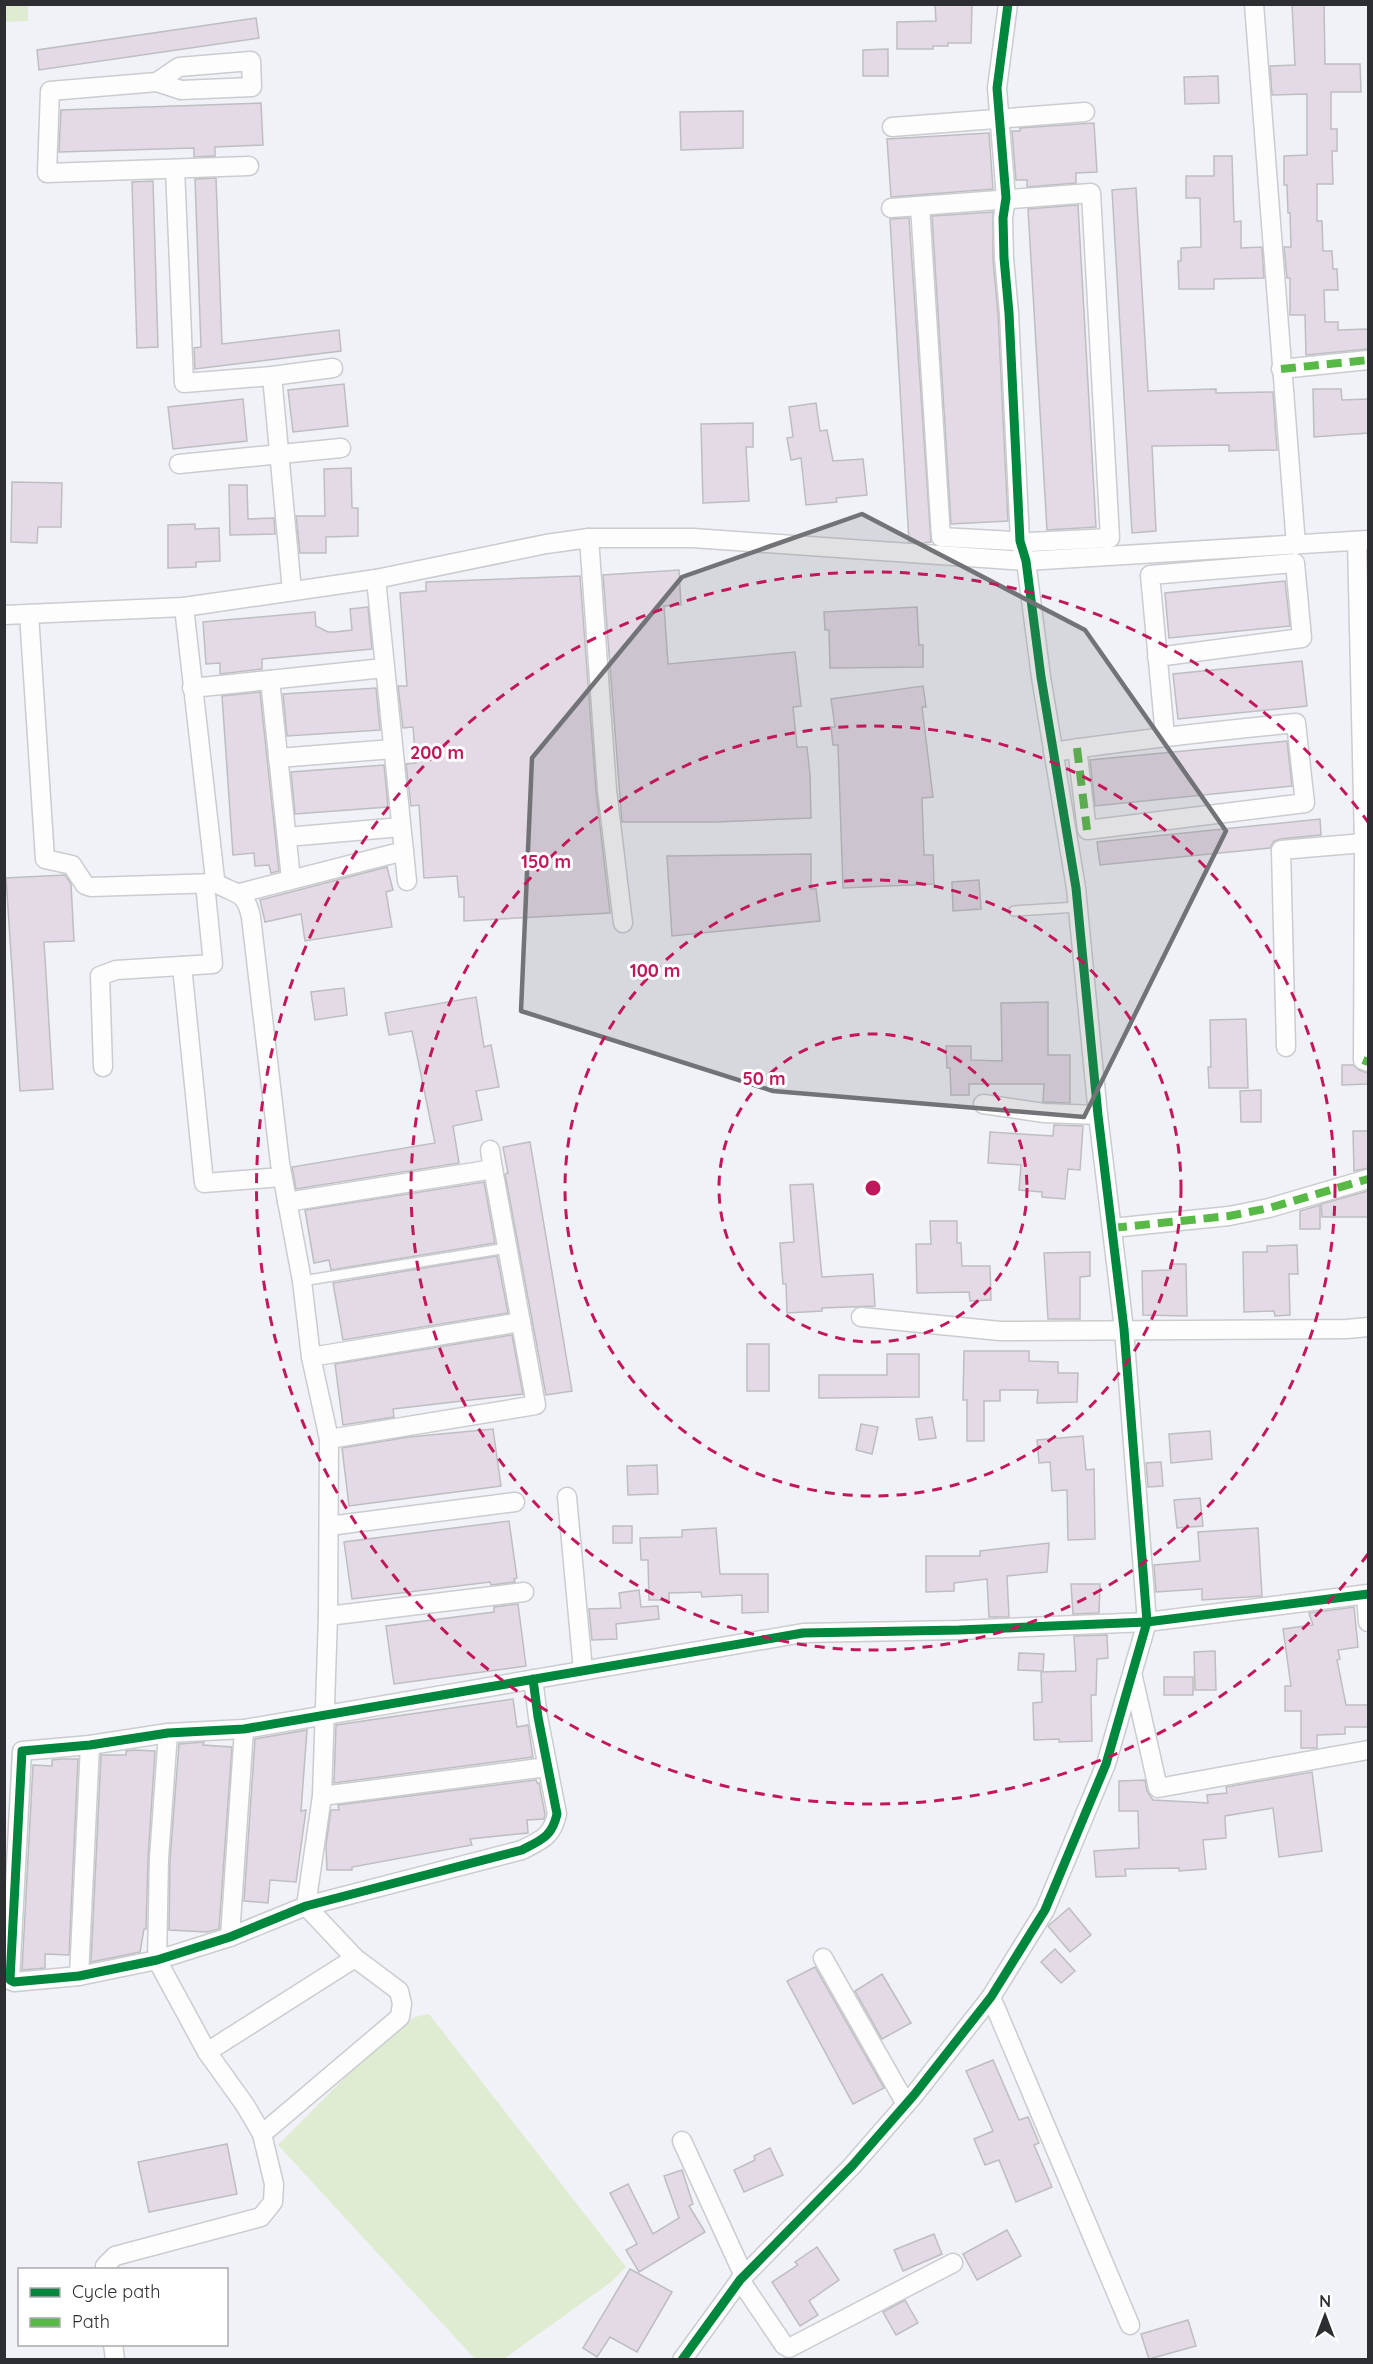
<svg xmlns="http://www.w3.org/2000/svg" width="1373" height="2364" font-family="Quicksand,sans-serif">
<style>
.green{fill:#dfecd2}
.building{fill:#e3dae5;stroke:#bebec1;stroke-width:1.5}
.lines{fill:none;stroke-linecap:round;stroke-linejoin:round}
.lane-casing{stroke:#cacccf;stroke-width:12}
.street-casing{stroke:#cacccf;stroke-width:21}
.lane{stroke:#fdfdfe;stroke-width:9}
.street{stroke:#fdfdfe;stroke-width:18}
.quiet{stroke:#58b947;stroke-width:8;stroke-dasharray:15 8;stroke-linecap:butt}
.cycleway-casing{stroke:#fff;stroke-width:13}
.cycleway{stroke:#00873e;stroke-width:9}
.marked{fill:#717377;fill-opacity:0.2;stroke:#717377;stroke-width:4.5;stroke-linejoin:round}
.ring{fill:none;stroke:#c2185b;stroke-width:3;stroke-dasharray:10 8}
.centre{fill:#c2185b;stroke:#fff;stroke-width:3}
.ring-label{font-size:18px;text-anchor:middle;font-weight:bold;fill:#c2185b;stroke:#fff;stroke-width:6;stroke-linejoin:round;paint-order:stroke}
</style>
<rect width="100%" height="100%" fill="#f0f2f7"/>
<g class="green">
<polygon points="5,4 28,5 28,21 5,22"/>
<polygon points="429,2014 626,2267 611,2282 504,2359 475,2359 278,2145 377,2045 415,2017"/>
</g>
<g class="building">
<polygon points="935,4 972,4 971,43 948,43 948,46 933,46 933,49 897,49 897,22 936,21"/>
<polygon points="1292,4 1324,4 1325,64 1360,64 1361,92 1331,92 1331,129 1337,129 1337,151 1332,151 1333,184 1317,184 1317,221 1322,221 1323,251 1332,251 1333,269 1337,269 1338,290 1324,290 1325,322 1338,322 1338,330 1368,329 1368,349 1306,355 1305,315 1290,315 1290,278 1287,278 1284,247 1291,247 1290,213 1288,213 1287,185 1284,185 1284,156 1307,155 1307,94 1272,95 1270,66 1295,65"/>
<polygon points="256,18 259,38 39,70 37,50"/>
<polygon points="888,49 888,76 863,76 863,50"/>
<polygon points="1218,76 1219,103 1185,104 1184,77"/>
<polygon points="261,103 263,145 215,147 215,156 194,157 194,148 59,152 61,110"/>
<polygon points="743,111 743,148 681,150 680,112"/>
<polygon points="1094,123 1097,172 1076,173 1076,183 1027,187 1027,180 1016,180 1012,131 1020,131 1020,128"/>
<polygon points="989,133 993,189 891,197 887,139"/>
<polygon points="1214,156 1232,156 1234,222 1241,221 1241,248 1262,247 1264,278 1214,279 1214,289 1179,289 1178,261 1181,261 1181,248 1201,247 1200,198 1186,198 1186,176 1214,176"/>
<polygon points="216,178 222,344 339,330 341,351 195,369 194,348 201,347 195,179"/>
<polygon points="153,181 158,347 137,348 132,182"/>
<polygon points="1136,188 1148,391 1216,389 1216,393 1273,392 1277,450 1229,451 1229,445 1152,446 1156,531 1132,533 1112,190"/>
<polygon points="1078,205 1096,527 1047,530 1028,209"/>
<polygon points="993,212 993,259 998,314 1008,521 951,524 932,216"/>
<polygon points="909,218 931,542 923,543 909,542 890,219"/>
<polygon points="344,384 348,426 293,432 288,390"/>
<polygon points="1313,389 1341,389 1342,400 1368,399 1368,433 1314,437"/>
<polygon points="243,399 247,441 173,449 168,407"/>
<polygon points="816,403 820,431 827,430 833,461 863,459 867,495 836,498 837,502 806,505 801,458 791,460 787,438 793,437 789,407"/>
<polygon points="753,423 753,447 746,447 749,501 703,503 701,424"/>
<polygon points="351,468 352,508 358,508 358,536 326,537 326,553 300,553 296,516 325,516 324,469"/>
<polygon points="12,482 62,483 61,527 38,527 37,543 11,542"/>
<polygon points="229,485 247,485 248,519 274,518 275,534 230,535"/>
<polygon points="195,524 195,529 219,528 220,561 196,562 196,567 168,568 168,525"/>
<polygon points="679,570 681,605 664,606 668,664 795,652 801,706 793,707 797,747 807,747 810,775 811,818 716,822 622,822 603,575"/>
<polygon points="580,576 596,791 610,913 464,921 464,897 459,897 457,876 424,878 419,805 411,806 406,764 416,763 413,727 403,728 398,686 407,686 400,593 426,591 426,582"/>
<polygon points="1285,581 1290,626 1169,638 1165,593"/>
<polygon points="368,607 372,649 262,659 262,669 220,674 220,663 206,664 203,622 315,612 316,626 328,632 334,632 352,630 350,609"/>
<polygon points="917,607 919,645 923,645 923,667 830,668 829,630 825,630 824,612"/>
<polygon points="1302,661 1307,706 1178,719 1173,674"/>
<polygon points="923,686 926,707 922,707 933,797 922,798 924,855 933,855 934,884 843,888 838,745 833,745 831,727 835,727 831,699"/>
<polygon points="376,688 380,730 287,736 283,694"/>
<polygon points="260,692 279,871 271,873 269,865 255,866 254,853 233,855 222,696"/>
<polygon points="1287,741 1292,786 1095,806 1090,760"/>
<polygon points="384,765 388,807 295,814 291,772"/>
<polygon points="1320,819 1321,835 1280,839 1274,841 1270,848 1100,865 1097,842"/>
<polygon points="811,854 811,889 816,889 820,921 672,936 667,856"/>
<polygon points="387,867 393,890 386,892 392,927 305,941 301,914 265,922 260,900"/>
<polygon points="65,875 71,884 74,941 44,942 53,1089 20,1091 6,878"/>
<polygon points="979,880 981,909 953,911 952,882"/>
<polygon points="344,988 347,1015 315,1020 311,992"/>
<polygon points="476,997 484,1047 491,1045 499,1087 476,1091 482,1120 453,1126 459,1163 296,1189 292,1167 435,1143 412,1031 389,1035 385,1013"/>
<polygon points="1048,1002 1048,1055 1070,1055 1070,1103 1043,1102 1044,1084 969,1084 969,1095 951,1095 950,1068 947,1068 946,1046 971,1046 971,1060 1002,1061 1001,1003"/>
<polygon points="1246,1019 1248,1088 1209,1088 1208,1067 1211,1067 1210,1020"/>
<polygon points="1342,1065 1353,1065 1359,1070 1368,1073 1368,1084 1342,1085"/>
<polygon points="1261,1090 1261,1122 1241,1122 1240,1091"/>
<polygon points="1054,1125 1083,1126 1080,1170 1068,1169 1065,1199 1042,1197 1042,1192 1019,1190 1021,1165 988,1163 990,1132 1053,1136"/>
<polygon points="1353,1131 1368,1131 1368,1168 1354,1171"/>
<polygon points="530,1142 572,1391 546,1395 505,1174 508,1173 503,1147"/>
<polygon points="484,1182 495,1243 331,1270 329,1260 314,1263 305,1210"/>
<polygon points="813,1184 822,1277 873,1274 875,1306 822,1308 822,1311 787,1313 786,1284 783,1284 780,1243 794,1242 790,1185"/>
<polygon points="1368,1191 1368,1217 1322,1217 1321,1204"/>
<polygon points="1320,1205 1320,1229 1300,1229 1300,1211"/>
<polygon points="930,1221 957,1221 957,1243 961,1243 962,1266 990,1266 991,1300 970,1301 969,1292 917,1293 916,1244 931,1244"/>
<polygon points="1297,1245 1298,1274 1289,1274 1290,1315 1275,1316 1274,1311 1244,1312 1243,1252 1267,1252 1267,1246"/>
<polygon points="1090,1252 1090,1276 1080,1277 1080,1319 1048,1319 1044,1253"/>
<polygon points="497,1256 508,1313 343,1340 333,1283"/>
<polygon points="1170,1264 1186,1264 1187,1316 1143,1315 1142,1271 1170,1270"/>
<polygon points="512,1335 523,1394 393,1409 394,1417 343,1425 335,1364"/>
<rect x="747" y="1344" width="22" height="47"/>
<polygon points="964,1351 1029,1351 1029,1361 1058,1362 1058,1373 1078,1373 1077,1402 1037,1403 1038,1390 1000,1390 1000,1401 984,1401 984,1441 967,1441 967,1400 963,1400"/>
<polygon points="887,1354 919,1354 919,1397 819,1398 819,1375 887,1375"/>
<polygon points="932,1417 936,1438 919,1440 916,1419"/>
<polygon points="861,1424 878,1427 872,1454 856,1450"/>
<polygon points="493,1429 501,1486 349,1506 342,1448 409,1437"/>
<polygon points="1210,1431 1212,1459 1171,1463 1169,1434"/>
<polygon points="1083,1436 1086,1470 1094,1469 1095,1539 1068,1540 1067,1490 1052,1491 1050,1462 1039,1463 1037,1440"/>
<polygon points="1161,1462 1163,1486 1148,1487 1146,1463"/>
<polygon points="657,1465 658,1494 628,1495 627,1466"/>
<polygon points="1200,1498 1203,1526 1177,1528 1174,1500"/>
<polygon points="509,1521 517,1578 514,1579 515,1582 491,1585 490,1582 352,1599 344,1542"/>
<rect x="613" y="1526" width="19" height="17"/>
<polygon points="716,1528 720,1574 768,1574 768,1612 742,1613 742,1595 702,1597 701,1592 669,1593 669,1600 649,1600 648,1560 641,1560 640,1538 682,1537 682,1530"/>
<polygon points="1258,1528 1262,1596 1202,1600 1202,1589 1156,1592 1154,1565 1200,1561 1198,1532"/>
<polygon points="1049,1543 1047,1572 1007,1576 1009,1617 989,1617 987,1579 954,1583 954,1591 926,1592 926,1556 980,1556 980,1551"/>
<polygon points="1071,1584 1100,1584 1099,1613 1073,1614"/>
<polygon points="639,1590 641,1607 658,1606 659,1619 616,1624 617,1639 592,1640 589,1609 621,1608 619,1593"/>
<polygon points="518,1604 526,1666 394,1684 386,1626 494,1612 494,1607"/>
<polygon points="1354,1607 1358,1647 1338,1650 1340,1659 1337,1660 1346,1705 1368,1705 1368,1727 1345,1727 1345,1734 1317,1735 1317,1748 1301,1748 1301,1711 1285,1711 1285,1686 1291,1686 1283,1629 1313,1625 1309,1613"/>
<polygon points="1107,1635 1108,1658 1097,1659 1096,1695 1091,1695 1092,1741 1059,1742 1059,1739 1034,1740 1033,1703 1042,1702 1041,1672 1076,1671 1074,1636"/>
<polygon points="1215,1651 1216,1690 1195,1690 1194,1652"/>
<polygon points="1019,1653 1044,1654 1043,1671 1018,1670"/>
<rect x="1164" y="1677" width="29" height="18"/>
<polygon points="513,1699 517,1727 528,1725 533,1757 334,1783 336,1725"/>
<polygon points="307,1730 301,1811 306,1810 296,1882 270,1880 268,1903 244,1901 255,1739"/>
<polygon points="204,1742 203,1745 232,1747 219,1929 207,1932 169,1930 170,1860 179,1744"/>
<polygon points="134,1750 155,1751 148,1859 146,1929 144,1929 140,1952 91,1962 101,1755 126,1755 126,1751"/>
<polygon points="62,1759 78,1759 69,1955 45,1954 45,1968 22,1970 33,1765 52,1766 52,1760"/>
<polygon points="1312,1772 1322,1851 1279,1857 1273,1808 1225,1816 1226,1838 1203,1840 1206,1869 1179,1871 1179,1868 1125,1869 1126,1876 1096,1877 1094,1851 1139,1848 1138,1811 1119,1811 1119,1781 1145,1780 1147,1791 1153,1800 1208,1803 1207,1795 1227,1793 1226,1787"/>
<polygon points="536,1780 537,1783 539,1783 545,1814 544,1819 527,1820 528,1833 470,1839 472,1845 352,1867 352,1870 327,1870 326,1845 331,1810 339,1810 338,1805"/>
<polygon points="1069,1908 1091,1935 1070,1952 1048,1926"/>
<polygon points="1055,1949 1075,1971 1061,1983 1041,1962"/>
<polygon points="815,1967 884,2088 853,2104 787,1981"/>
<polygon points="882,1974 911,2023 882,2039 855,1991"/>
<polygon points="993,2060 1019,2120 1028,2117 1039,2143 1034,2145 1052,2187 1016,2202 999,2160 985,2165 974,2139 993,2131 966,2071"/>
<polygon points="227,2144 237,2194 149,2212 138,2162"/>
<polygon points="770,2148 783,2175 744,2192 734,2170 755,2160 754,2156"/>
<polygon points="682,2170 693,2204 689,2206 705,2232 639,2272 626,2250 637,2244 610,2193 628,2184 653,2234 679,2218 664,2176"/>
<polygon points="1007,2230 1021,2256 977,2280 963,2254"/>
<polygon points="934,2234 942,2254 903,2271 894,2250"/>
<polygon points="817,2247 839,2280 809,2301 818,2315 800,2326 772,2282 798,2265 795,2262"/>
<polygon points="630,2269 672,2292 637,2352 610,2337 597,2357 583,2348"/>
<polygon points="905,2300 918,2323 896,2335 883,2312"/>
<polygon points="1188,2320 1196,2346 1149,2359 1141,2334"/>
</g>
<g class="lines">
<defs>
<g id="lane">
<polyline points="1014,911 1077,907"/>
<polyline points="302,1281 507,1248"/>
</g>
<g id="street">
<polyline points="1254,4 1296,545"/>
<polyline points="157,82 179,67 251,61 252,87 181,90 157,82 50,91 47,173 249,166"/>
<polyline points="892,127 1085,112"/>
<polyline points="175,169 184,383 272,376 333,368"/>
<polyline points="891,208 1091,193 1110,538 1030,542 941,537 920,206"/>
<polyline points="1281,369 1368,360"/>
<polyline points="272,376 292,591"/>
<polyline points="179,464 341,448"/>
<polyline points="589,538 607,790 623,923"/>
<polyline points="1357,541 1364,843 1363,1060 1368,1062"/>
<polyline points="376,579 407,881"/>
<path d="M 184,607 L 215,879 L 216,883 C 235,895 245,889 251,917 L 280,1163 L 302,1281 L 311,1357 L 329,1439 L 328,1616 L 322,1796 L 306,1906 L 355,1958 L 399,1991 L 402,2004 L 400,2017 L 262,2134"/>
<polyline points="29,614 45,859 72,865 85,885 91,887 216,883"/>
<polyline points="4,615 184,607 376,579 546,544 589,538 693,538 1026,561 1368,540"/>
<polyline points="1157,657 1302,638 1295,563 1150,575 1165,736"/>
<polyline points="270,680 291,879"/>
<polyline points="192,688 384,668"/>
<path d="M 1053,752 C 1134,740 1215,731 1296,723 L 1305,803 L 1087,830 L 1077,748"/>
<polyline points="278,758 393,749"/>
<polyline points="287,837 401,827"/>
<polyline points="240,893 404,851"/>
<polyline points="182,966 204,1183 282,1177"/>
<polyline points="1286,1047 1281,850 1364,843"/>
<polyline points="103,1067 100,976 116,970 213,964 205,884"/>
<polyline points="983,1104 1044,1113 1098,1115"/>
<polyline points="490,1150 493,1169"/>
<polyline points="287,1202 493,1169 536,1405 329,1439"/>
<polyline points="1112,1228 1229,1216 1269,1208 1368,1179"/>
<polyline points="861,1317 1000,1331 1347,1329 1368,1327"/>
<polyline points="311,1357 521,1322"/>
<polyline points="567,1497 583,1670"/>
<polyline points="329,1526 515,1502"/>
<polyline points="1366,1595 1368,1622"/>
<polyline points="328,1616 524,1592"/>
<polyline points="1133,1677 1158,1788 1368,1750"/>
<path d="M 533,1679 L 538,1717 L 557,1814 C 552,1837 541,1840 522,1850 L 306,1906 L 230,1937 L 157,1960 L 79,1976 L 14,1982 L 10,1980 L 22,1751 L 90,1745 L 168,1733 L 244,1729 L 803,1633 L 959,1630 L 1147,1622 L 1368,1594"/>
<polyline points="322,1796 547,1767"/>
<polyline points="230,1937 244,1729"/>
<polyline points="823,1958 906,2104"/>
<polyline points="79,1976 90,1745"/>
<polyline points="991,1997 1130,2325"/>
<polyline points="207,2052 355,1958"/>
<polyline points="682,2141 744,2276"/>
<polyline points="105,2270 105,2266 115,2256 261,2217 273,2202 274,2184 262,2134 245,2105 207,2052 157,1960 159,1859 168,1733"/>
<polyline points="740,2280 784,2345 789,2348 953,2263"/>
<polyline points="113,2344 115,2360"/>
<polyline points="682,2360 740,2280 852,2166 914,2095 991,1997 1045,1910 1106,1764 1147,1622 1124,1329 1098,1115 1076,888 1041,677 1026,561 1020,541 1009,313 1004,258 1003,218 1006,198 997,88 1008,4"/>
</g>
</defs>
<use href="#lane" class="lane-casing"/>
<use href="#street" class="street-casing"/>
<use href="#lane" class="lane"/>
<use href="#street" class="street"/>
<g class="quiet">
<polyline points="1281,369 1368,360"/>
<polyline points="1077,748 1087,830"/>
<polyline points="1363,1060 1368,1062"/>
<polyline points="1112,1228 1229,1216 1269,1208 1368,1179"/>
</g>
<defs>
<g id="cycleway">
<path d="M 533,1679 L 538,1717 L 557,1814 C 552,1837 541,1840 522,1850 L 306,1906 L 230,1937 L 157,1960 L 79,1976 L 14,1982 L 10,1980 L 22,1751 L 90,1745 L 168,1733 L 244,1729 L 803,1633 L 959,1630 L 1147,1622 L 1368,1594"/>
<polyline points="682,2360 740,2280 852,2166 914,2095 991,1997 1045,1910 1106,1764 1147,1622 1124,1329 1098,1115 1076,888 1041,677 1026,561 1020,541 1009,313 1004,258 1003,218 1006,198 997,88 1008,4"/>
</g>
</defs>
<use href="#cycleway" class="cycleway-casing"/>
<use href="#cycleway" class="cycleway"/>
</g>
<path class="marked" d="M 862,514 L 1085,630 L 1226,831 L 1084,1117 L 773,1091 L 521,1011 L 532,758 L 682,577 Z"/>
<g class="ring">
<circle cx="873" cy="1188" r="154"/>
<circle cx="873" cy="1188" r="308"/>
<circle cx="873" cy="1188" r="462"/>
<path d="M1368 1554A616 616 0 1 1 1368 822"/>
</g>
<circle cx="873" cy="1188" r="9" class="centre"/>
<g class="ring-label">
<text x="437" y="759">200 m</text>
<text x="546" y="868">150 m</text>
<text x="655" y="977">100 m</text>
<text x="764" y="1085">50 m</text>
</g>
<rect width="1373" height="2364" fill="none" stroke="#2d2e32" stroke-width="12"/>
<rect x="18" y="2268" width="210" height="78" fill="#ffffff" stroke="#ababad" stroke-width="1.5"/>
<rect x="30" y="2288" width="30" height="9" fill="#00873e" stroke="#ababad" stroke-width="1.5"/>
<text x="72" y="2298" font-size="18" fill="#2d2e32">Cycle path</text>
<rect x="30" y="2318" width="30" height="9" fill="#58b947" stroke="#ababad" stroke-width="1.5"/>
<text x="72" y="2328" font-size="18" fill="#2d2e32">Path</text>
<g transform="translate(1325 2316)" stroke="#ffffff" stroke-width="4.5" paint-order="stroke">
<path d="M0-4.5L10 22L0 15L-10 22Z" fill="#2d2e32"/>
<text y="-9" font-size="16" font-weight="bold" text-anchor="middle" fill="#2d2e32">N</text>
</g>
</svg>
